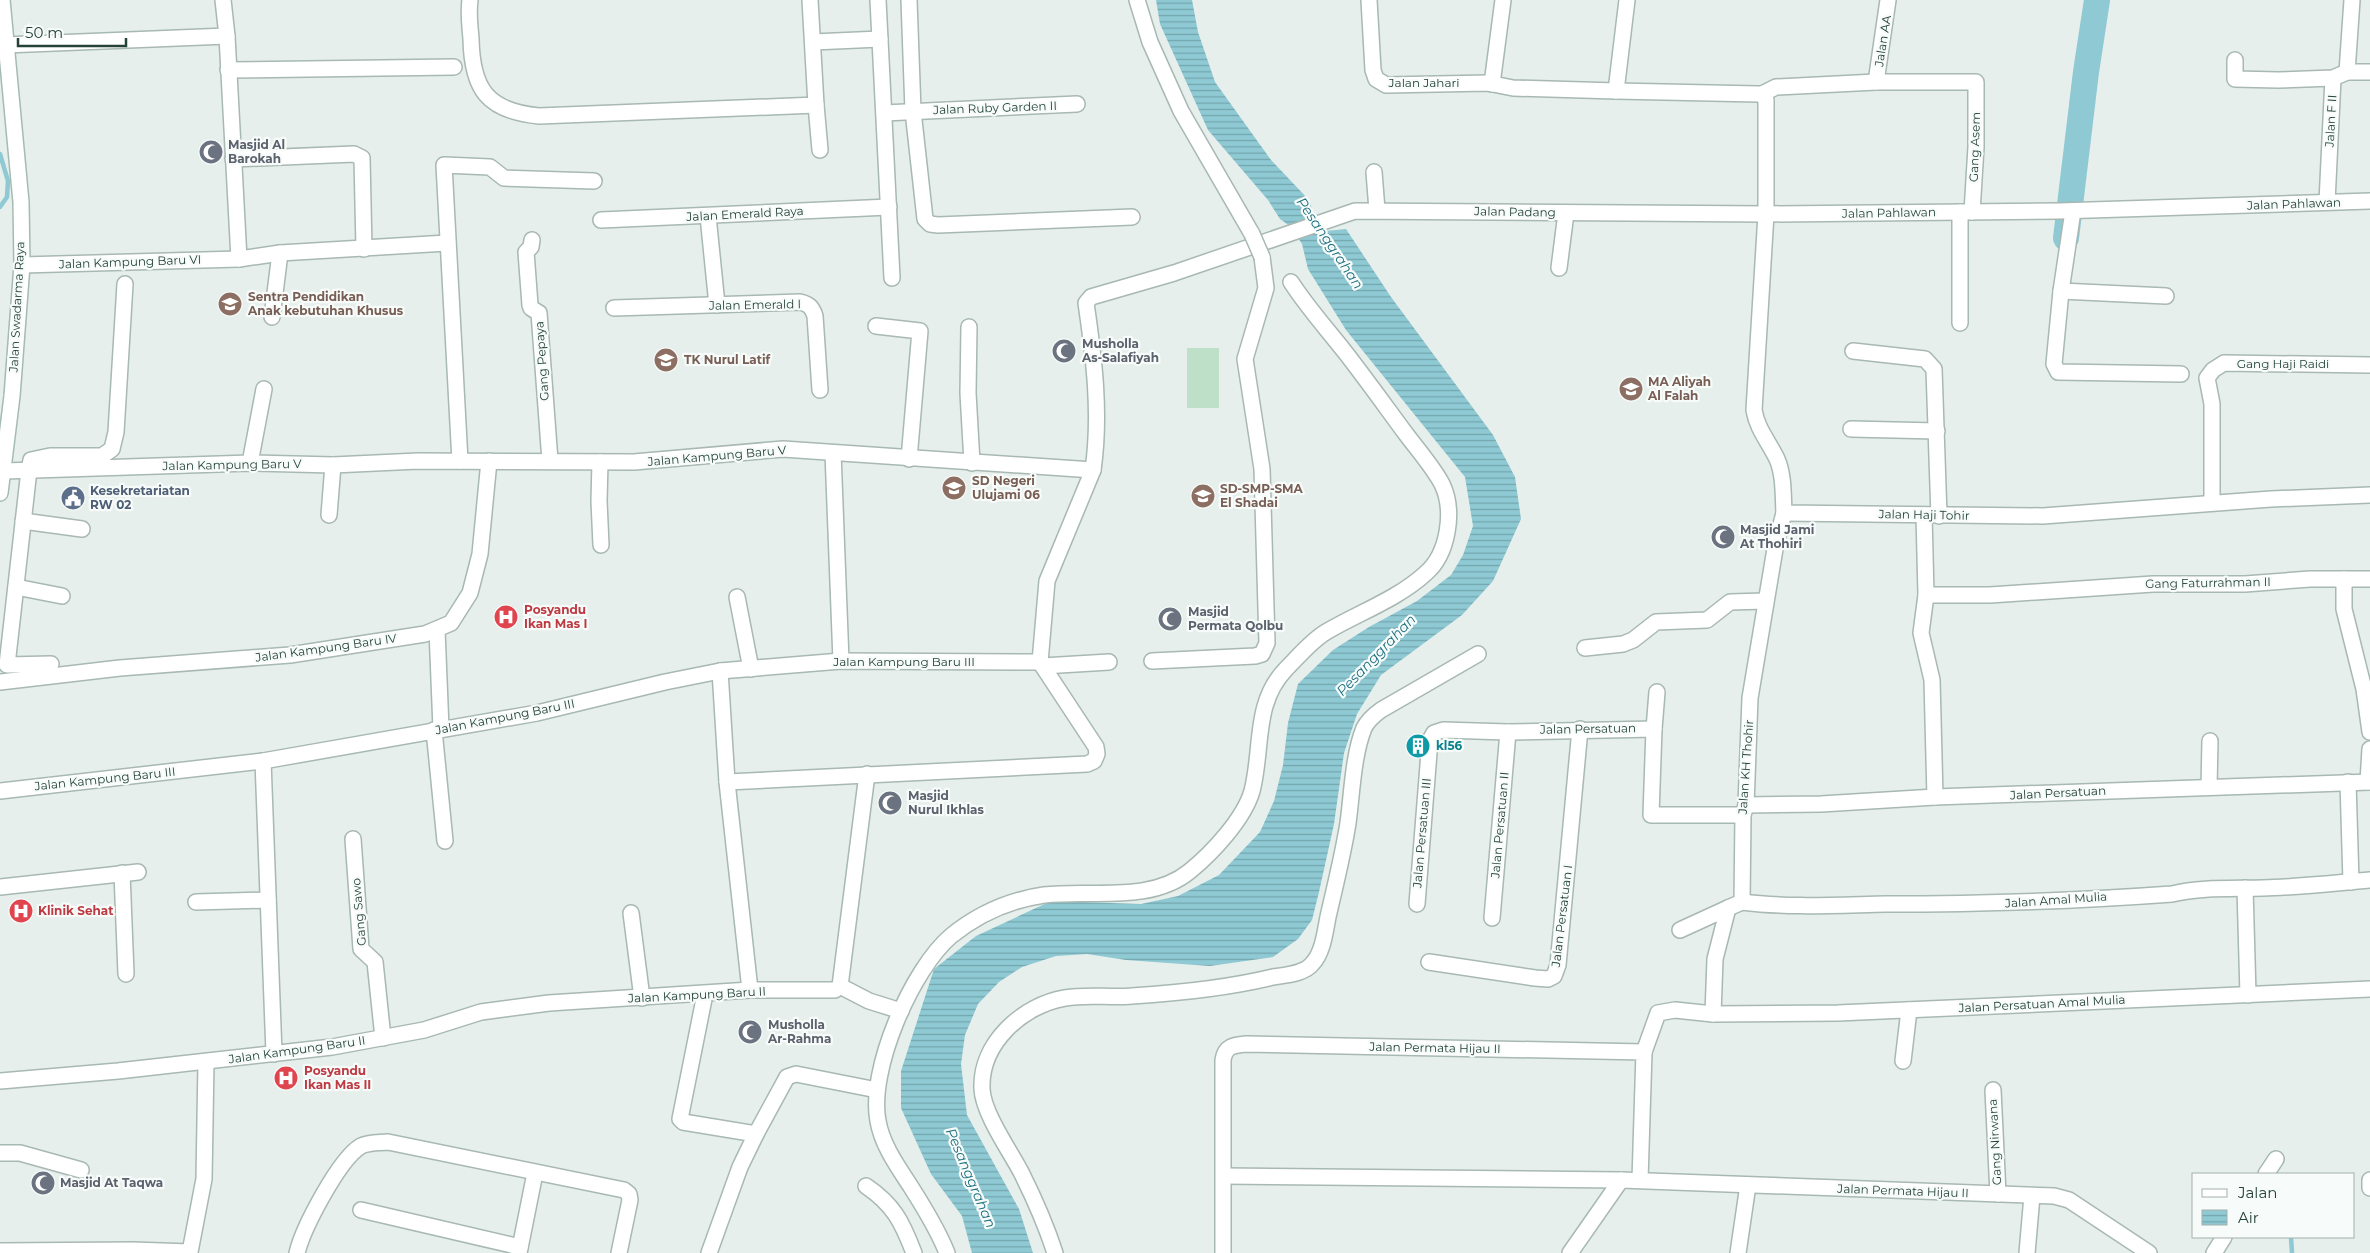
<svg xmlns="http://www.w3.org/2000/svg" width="2370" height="1253" font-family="Montserrat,sans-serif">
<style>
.park{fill:#bfe0c8}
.water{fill:url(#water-rules)}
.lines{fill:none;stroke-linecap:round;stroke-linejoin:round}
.stream{stroke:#8ec9d4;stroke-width:4.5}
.river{stroke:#8ec9d4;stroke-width:26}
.minor-casing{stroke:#a8b8b2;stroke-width:18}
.tertiary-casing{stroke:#a8b8b2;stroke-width:18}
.secondary-casing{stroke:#a4bbb3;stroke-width:18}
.minor{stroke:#fff;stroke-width:15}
.tertiary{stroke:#fff;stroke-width:15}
.secondary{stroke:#fff;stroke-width:15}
.minor-bridge-casing{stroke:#a8b8b2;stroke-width:18;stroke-linecap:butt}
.minor-bridge{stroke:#fff;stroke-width:15}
.labels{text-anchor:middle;stroke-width:4.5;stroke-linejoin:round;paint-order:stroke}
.street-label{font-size:12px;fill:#24423a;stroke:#f7fbf9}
.worship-label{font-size:12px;font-weight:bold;fill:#5b616d;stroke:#f7fbf9;text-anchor:start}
.education-label{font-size:12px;font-weight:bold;fill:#785e54;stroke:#f7fbf9;text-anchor:start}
.service-label{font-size:12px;font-weight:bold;fill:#4e5e75;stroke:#f7fbf9;text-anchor:start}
.health-label{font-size:12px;font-weight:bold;fill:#be3a42;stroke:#f7fbf9;text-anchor:start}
.culture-label{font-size:12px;font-weight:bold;fill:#0d838f;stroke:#f7fbf9;text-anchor:start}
.water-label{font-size:14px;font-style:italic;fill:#1c6f80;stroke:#f7fbf9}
</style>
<defs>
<pattern id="water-rules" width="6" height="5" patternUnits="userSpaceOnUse" patternTransform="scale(1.25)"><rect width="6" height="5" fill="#8ec9d4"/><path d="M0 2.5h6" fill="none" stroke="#74a5ad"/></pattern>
</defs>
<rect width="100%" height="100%" fill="#e6efeb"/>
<rect class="park" x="1187" y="348" width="32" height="60"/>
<polygon class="water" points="1156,0 1192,0 1198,32 1215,82 1271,160 1310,201 1314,219 1325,231 1346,229 1391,297 1493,435 1515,477 1521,519 1493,581 1462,615 1381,675 1357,714 1344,753 1334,824 1319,892 1312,920 1298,939 1273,957 1210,966 1126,960 1087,954 1056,956 1022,967 999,982 978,1004 965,1035 961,1064 967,1115 1019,1209 1033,1253 972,1253 962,1216 931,1174 901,1108 901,1071 934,969 976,936 1051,901 1141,904 1178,896 1219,875 1260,832 1274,801 1283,765 1288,723 1298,684 1333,650 1369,627 1417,601 1451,575 1463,555 1473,526 1465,477 1346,330 1308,269 1302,244 1291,227 1280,219 1268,200 1208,130 1160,24"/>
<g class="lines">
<g class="stream">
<polyline points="0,154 8,181 7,197 0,207"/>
<polyline points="2291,1237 2292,1253"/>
</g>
<polyline class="river" points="2066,238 2086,72 2097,0"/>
<defs>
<g id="minor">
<polyline points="223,0 227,36 239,259"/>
<path d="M 470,0 C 468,13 470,26 471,39 C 472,89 487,111 539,116 L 816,105 L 810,0"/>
<polyline points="878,0 892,278"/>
<polyline points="909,0 913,111 925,219 930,224 938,225 1132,217"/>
<polyline points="1137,0 1150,42 1181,111 1252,234"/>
<polyline points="1369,0 1373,70 1376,79 1386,85 1488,83 1513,88 1616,91"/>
<polyline points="813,42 880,39"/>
<polyline points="5,45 227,36"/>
<polyline points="2235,60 2235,79 2278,80 2333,78 2347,72 2370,72"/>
<polyline points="228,70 454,67"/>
<polyline points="2347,72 2352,0"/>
<polyline points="1876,82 1888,0"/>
<polyline points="1492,84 1503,0"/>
<polyline points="1762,94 1776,87 1876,82 1976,82 1976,147 1972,212"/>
<polyline points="816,105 820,150"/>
<polyline points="884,113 1077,104"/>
<polyline points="233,159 354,154 362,158 364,249"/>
<polyline points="1374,172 1377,210"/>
<polyline points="2327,202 2333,78"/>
<polyline points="2073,211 2061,291 2054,364 2058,372 2181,374"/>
<polyline points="1960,212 1960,323"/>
<polyline points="708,216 717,305"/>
<polyline points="601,220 889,207"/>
<polyline points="532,240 531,247 526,252 530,305 531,308 539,313 550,461"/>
<polyline points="22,265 239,259 280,253 447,243"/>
<polyline points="1559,268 1566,213"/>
<polyline points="2061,291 2166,296"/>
<path d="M 614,308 L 800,302 C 809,304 812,307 815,316 L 820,390"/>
<polyline points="272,317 280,253"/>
<polyline points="876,326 920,331 909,459"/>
<polyline points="969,327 968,393 972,463"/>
<polyline points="1853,351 1925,359 1934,369 1939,516"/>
<polyline points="1851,429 1937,431"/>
<polyline points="833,453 841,661"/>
<polyline points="460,461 444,165 490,167 504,178 594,181"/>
<polyline points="600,462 599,501 601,545"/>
<polyline points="250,463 264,389"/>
<polyline points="4,471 250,463 333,465 418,461 634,462 783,449 1093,470"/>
<polyline points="2212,502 2212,404 2207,378 2213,370 2224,363 2370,365"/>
<polyline points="329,515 333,465"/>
<polyline points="1924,515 1926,595 1921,633 1932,680 1935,797"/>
<polyline points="23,521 82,529"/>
<polyline points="2344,579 2344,609 2364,689 2370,732"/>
<polyline points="16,587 62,596"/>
<polyline points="1926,595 1990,595 2153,584 2245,584 2310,579 2370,579"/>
<polyline points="737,597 751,669"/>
<polyline points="437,630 441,729"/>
<polyline points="1585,648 1623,644 1633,640 1656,622 1707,620 1730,602 1765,601"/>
<polyline points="1152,661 1255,656 1262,654 1267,643 1262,469 1245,359 1266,288 1262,257"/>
<path d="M 1040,662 L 1047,581 L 1093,470 C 1101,414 1094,358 1086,303 L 1091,297 L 1174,273 L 1355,211 L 1766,214 L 2059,211 L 2370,201"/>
<polyline points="51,664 7,665 29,470 31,460 50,456 102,456 112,449 116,432 125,284"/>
<polyline points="1043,666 1109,662"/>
<polyline points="720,671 727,782 750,990"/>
<polyline points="0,682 120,668 290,655 425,634 451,623 470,593 480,554 489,461"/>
<polyline points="1654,729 1657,692"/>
<polyline points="434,730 445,841"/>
<polyline points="263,761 274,1054"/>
<polyline points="727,782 1087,764 1094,761 1097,754 1096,747 1040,662"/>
<polyline points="2348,782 2351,882"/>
<polyline points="2368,782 2370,749"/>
<polyline points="2209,787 2210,741"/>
<polyline points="0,791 263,761 537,713 665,682 720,671 841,661 1040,662"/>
<polyline points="1746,805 1821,804 1935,797 2370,782"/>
<polyline points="353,839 361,949 375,962 383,1038"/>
<polyline points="122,873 126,974"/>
<polyline points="0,887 138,872"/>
<polyline points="2245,888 2248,995"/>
<polyline points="196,902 268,900"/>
<path d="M 1742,902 C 1789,908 1838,905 1886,904 C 1982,904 2077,901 2172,894 C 2202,887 2232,889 2263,888 C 2299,887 2334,883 2370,880"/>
<polyline points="1417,904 1430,740 1434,733 1443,730 1508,732 1654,729 1651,815 1743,815"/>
<polyline points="631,913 642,998"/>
<polyline points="1492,918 1508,732"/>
<polyline points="1680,930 1728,908"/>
<polyline points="1429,962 1535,978 1548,979 1554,976 1558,965 1580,729"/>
<polyline points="840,986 869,1001 901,1011"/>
<polyline points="705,994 680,1119 683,1122 756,1134 740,1167 709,1253"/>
<polyline points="1713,1014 1715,959 1728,908 1742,902 1743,815 1746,805 1750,698 1776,543 1784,513"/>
<polyline points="1644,1052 1658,1013 1675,1010 1713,1014 1838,1013 2370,989"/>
<polyline points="1903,1061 1909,1010"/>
<polyline points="0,1081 118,1071 332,1047 424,1030 481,1012 549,1003 750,990 835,990 840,986 867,774"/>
<polyline points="1993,1090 1998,1194"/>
<polyline points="756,1134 787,1077 796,1074 877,1090"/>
<polyline points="0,1153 20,1153 81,1170"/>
<polyline points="2266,1174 2276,1159"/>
<polyline points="1224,1176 1621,1180"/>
<polyline points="2370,1180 2370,1188"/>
<path d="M 866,1186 C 894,1205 902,1222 914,1253"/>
<polyline points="361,1210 520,1247"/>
<polyline points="0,1251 133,1250 190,1252 204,1179 206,1062"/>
<path d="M 297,1253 C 303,1228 339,1159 361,1146 C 369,1142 379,1143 388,1142 L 624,1190 L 629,1194 L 630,1200 L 619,1253"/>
<polyline points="519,1253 535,1173"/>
<path d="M 947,1253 C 938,1230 925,1209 911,1187 C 898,1167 882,1145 878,1121 C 868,1070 912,969 951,936 C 978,914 1010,900 1044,895 C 1090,889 1150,904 1190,871 C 1212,853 1244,819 1252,791 C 1263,749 1253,703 1286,669 C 1298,657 1311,641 1326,632 C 1358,613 1398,599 1426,573 C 1448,554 1455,511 1442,484 C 1433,467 1418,450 1406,434 C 1386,407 1366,379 1345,352 C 1327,329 1307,307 1291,282"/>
<path d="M 1055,1253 C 1046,1225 1034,1198 1021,1172 C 1010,1151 983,1113 982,1089 C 980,1043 1023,1005 1065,998 C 1088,994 1110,998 1132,996 C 1179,993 1228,988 1273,977 C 1285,975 1304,974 1312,964 C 1323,953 1325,932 1328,917 C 1335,886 1343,855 1348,823 C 1352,794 1353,755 1364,728 C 1368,720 1374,715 1381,710 L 1478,654"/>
<path d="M 1223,1253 L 1223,1060 C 1225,1046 1234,1045 1246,1044 L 1644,1052 L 1640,1180"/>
<polyline points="1570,1253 1621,1180 2054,1196 2069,1200 2149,1253"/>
<polyline points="1738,1253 1748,1185"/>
<polyline points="2027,1253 2032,1196"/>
<polyline points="2214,1253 2224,1237"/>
</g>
<path id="tertiary" d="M 1627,0 L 1616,91 L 1758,94 L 1762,94 L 1766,100 L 1766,214 L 1754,410 C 1757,429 1769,442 1777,459 C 1784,475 1783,495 1784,513 L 2043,516 L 2271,499 L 2370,495"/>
<polyline id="secondary" points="0,493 12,396 22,265 21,202 2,0"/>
</defs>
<use href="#minor" class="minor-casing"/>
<use href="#tertiary" class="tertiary-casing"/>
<use href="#secondary" class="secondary-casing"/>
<use href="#minor" class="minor"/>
<use href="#tertiary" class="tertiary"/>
<use href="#secondary" class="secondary"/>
<defs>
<polyline id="minor-bridge" points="1252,234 1262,257"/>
</defs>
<use href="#minor-bridge" class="minor-bridge-casing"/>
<use href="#minor-bridge" class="minor-bridge"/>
</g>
<defs>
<symbol id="mosque-disc" viewBox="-11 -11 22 22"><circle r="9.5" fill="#6b7280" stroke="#f7fbf9"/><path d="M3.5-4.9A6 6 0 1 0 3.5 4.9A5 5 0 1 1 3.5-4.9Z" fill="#fff"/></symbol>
<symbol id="school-disc" viewBox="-11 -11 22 22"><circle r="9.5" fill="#8d6e63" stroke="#f7fbf9"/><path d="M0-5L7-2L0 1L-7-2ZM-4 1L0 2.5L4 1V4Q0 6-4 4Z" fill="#fff"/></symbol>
<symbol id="civic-disc" viewBox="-11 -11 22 22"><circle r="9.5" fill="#5c6f8a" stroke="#f7fbf9"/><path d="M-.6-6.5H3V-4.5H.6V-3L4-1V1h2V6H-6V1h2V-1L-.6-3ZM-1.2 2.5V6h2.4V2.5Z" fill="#fff"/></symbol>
<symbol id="hospital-disc" viewBox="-11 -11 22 22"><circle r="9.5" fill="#e0444e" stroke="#f7fbf9"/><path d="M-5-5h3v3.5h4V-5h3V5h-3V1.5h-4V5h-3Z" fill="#fff"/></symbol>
<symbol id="building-disc" viewBox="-11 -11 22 22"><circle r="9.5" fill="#0f9aa8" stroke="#f7fbf9"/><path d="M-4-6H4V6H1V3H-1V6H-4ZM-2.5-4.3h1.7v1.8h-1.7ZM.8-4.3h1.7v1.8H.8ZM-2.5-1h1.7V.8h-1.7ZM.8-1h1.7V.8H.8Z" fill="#fff"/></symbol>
</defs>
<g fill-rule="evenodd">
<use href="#mosque-disc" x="197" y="138" width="28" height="28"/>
<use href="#school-disc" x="216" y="290" width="28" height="28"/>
<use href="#mosque-disc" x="1050" y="337" width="28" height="28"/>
<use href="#school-disc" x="652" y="346" width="28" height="28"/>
<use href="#school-disc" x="1617" y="375" width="28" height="28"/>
<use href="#school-disc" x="940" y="474" width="28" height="28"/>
<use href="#school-disc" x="1189" y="482" width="28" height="28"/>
<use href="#civic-disc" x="59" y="484" width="28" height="28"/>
<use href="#mosque-disc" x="1709" y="523" width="28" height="28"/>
<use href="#hospital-disc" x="492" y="603" width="28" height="28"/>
<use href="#mosque-disc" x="1156" y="605" width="28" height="28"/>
<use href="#building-disc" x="1404" y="732" width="28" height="28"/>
<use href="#mosque-disc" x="876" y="789" width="28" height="28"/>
<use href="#hospital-disc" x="7" y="897" width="28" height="28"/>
<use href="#mosque-disc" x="736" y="1018" width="28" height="28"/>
<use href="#hospital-disc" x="272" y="1064" width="28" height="28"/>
<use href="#mosque-disc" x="29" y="1169" width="28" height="28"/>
</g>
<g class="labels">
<g class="street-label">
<text transform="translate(1883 41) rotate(-81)" y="4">Jalan AA</text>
<text x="1424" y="87">Jalan Jahari</text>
<text transform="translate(995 108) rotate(-2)" y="4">Jalan Ruby Garden II</text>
<text transform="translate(2331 121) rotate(-87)" y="4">Jalan F II</text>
<text transform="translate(1975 147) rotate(-88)" y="4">Gang Asem</text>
<text transform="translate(2294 204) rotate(-2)" y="4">Jalan Pahlawan</text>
<text transform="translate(1515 212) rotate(1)" y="4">Jalan Padang</text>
<text transform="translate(1889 213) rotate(-1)" y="4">Jalan Pahlawan</text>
<text transform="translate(745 214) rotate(-3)" y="4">Jalan Emerald Raya</text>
<text transform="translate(130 262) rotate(-2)" y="4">Jalan Kampung Baru VI</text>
<text transform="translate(755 305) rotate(-1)" y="4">Jalan Emerald I</text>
<text transform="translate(17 307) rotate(-87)" y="4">Jalan Swadarma Raya</text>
<text transform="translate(542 361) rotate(-94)" y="4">Gang Pepaya</text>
<text x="2283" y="368">Gang Haji Raidi</text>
<text transform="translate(717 456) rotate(-5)" y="4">Jalan Kampung Baru V</text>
<text transform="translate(232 465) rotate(-1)" y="4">Jalan Kampung Baru V</text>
<text transform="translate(1924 515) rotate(1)" y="4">Jalan Haji Tohir</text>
<text transform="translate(2208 583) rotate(-1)" y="4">Gang Faturrahman II</text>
<text transform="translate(326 648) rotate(-8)" y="4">Jalan Kampung Baru IV</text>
<text x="904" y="666">Jalan Kampung Baru III</text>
<text transform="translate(505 717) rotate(-11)" y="4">Jalan Kampung Baru III</text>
<text transform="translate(1588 729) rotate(-1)" y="4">Jalan Persatuan</text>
<text transform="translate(1746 767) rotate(-86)" y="4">Jalan KH Thohir</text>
<text transform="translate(105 779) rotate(-6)" y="4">Jalan Kampung Baru III</text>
<text transform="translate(2058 793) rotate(-3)" y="4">Jalan Persatuan</text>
<text transform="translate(1500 825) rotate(-85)" y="4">Jalan Persatuan II</text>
<text transform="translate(1422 833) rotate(-85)" y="4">Jalan Persatuan III</text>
<text transform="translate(2056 900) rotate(-4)" y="4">Jalan Amal Mulia</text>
<text transform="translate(359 912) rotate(-95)" y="4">Gang Sawo</text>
<text transform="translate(1562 916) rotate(-83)" y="4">Jalan Persatuan I</text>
<text transform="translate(697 995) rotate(-3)" y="4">Jalan Kampung Baru II</text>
<text transform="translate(2042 1004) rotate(-3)" y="4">Jalan Persatuan Amal Mulia</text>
<text transform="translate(1435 1048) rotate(1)" y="4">Jalan Permata Hijau II</text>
<text transform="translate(297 1050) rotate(-8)" y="4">Jalan Kampung Baru II</text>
<text transform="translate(1995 1142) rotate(-93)" y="4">Gang Nirwana</text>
<text transform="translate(1903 1191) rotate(2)" y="4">Jalan Permata Hijau II</text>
</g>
<g class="worship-label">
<text x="228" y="149">Masjid Al<tspan x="228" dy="14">Barokah</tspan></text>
<text x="1082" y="348">Musholla<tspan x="1082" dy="14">As-Salafiyah</tspan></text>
<text x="1740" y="534">Masjid Jami<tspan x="1740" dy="14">At Thohiri</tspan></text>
<text x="1188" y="616">Masjid<tspan x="1188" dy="14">Permata Qolbu</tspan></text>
<text x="908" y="800">Masjid<tspan x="908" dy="14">Nurul Ikhlas</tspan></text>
<text x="768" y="1029">Musholla<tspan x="768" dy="14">Ar-Rahma</tspan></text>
<text x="60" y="1187">Masjid At Taqwa</text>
</g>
<g class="education-label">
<text x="248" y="301">Sentra Pendidikan<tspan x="248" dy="14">Anak kebutuhan Khusus</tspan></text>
<text x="684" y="364">TK Nurul Latif</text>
<text x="1648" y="386">MA Aliyah<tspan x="1648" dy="14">Al Falah</tspan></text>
<text x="972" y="485">SD Negeri<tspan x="972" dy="14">Ulujami 06</tspan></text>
<text x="1220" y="493">SD-SMP-SMA<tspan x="1220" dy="14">El Shadai</tspan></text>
</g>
<g class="service-label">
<text x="90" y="495">Kesekretariatan<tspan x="90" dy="14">RW 02</tspan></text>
</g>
<g class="health-label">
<text x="524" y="614">Posyandu<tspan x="524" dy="14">Ikan Mas I</tspan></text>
<text x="38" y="915">Klinik Sehat</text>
<text x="304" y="1075">Posyandu<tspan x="304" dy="14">Ikan Mas II</tspan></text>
</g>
<g class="culture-label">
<text x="1436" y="750">kl56</text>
</g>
<g class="water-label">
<text transform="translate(1330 243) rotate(56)" y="5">Pesanggrahan</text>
<text transform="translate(1376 655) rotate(-46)" y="5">Pesanggrahan</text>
<text transform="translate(971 1178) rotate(67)" y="5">Pesanggrahan</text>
</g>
</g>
<rect x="2192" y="1173" width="162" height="65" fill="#f7fbf9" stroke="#a3b1ad"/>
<rect x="2202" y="1189" width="25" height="8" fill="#ffffff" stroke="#a3b1ad"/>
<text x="2238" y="1198" font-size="15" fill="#24423a">Jalan</text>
<rect x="2202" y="1210" width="25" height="15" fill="url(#water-rules)" stroke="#a3b1ad"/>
<text x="2238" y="1223" font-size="15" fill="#24423a">Air</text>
<path d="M18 38v8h108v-8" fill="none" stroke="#24423a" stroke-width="2.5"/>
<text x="25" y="38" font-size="15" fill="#24423a" stroke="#f7fbf9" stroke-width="4" paint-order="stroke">50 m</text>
</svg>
